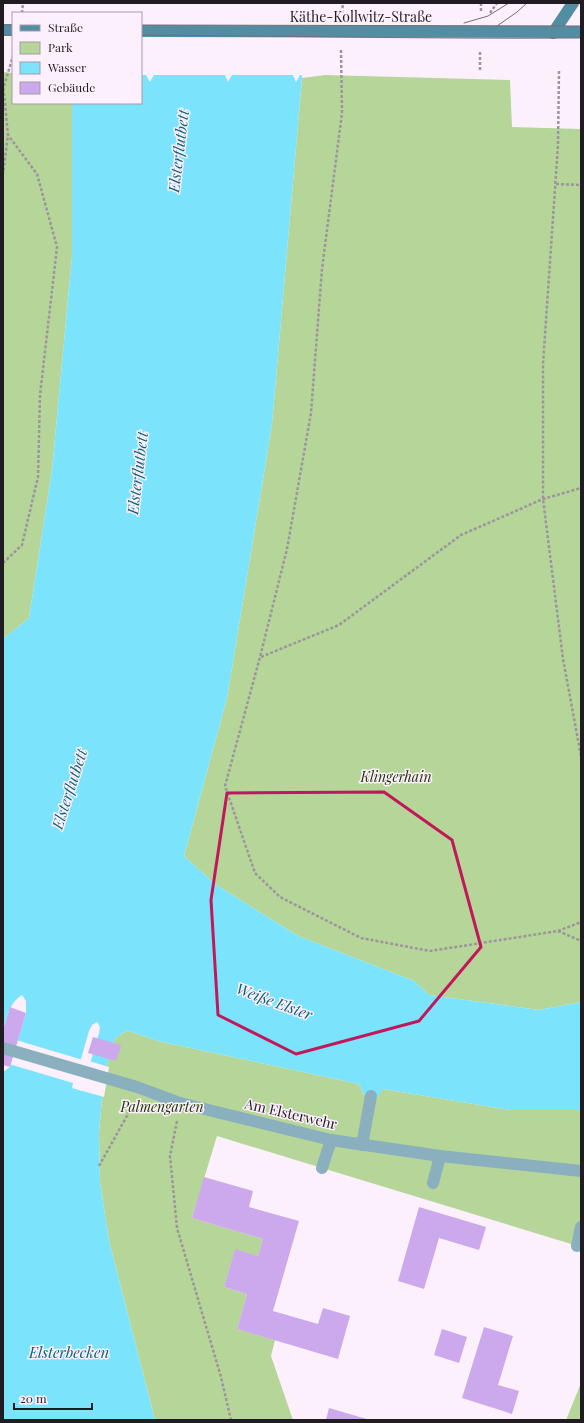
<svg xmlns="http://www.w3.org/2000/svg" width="584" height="1423" font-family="'Playfair Display',serif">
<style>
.green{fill:#b5d698}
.water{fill:#7ce3fd;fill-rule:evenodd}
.pier{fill:#fdf0fd}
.building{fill:#cca8ec}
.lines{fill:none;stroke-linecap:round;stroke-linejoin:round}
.path{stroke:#9e949e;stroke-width:2.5;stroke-dasharray:3 2;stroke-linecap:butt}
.lane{stroke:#8aafbe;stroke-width:12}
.secondary{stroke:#528da3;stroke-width:12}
.tram{stroke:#766e76;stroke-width:1}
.marked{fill:none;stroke:#c2185b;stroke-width:3;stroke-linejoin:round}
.labels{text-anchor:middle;stroke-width:3;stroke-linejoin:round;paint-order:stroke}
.street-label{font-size:14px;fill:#211c21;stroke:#fdf0fd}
.park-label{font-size:14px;font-style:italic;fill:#203704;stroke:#fdf0fd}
.water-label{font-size:15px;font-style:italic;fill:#076273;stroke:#fdf0fd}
</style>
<rect width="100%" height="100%" fill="#fdf0fd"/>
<g class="green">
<polygon points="3,72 13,73 13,103 72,103 72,256 52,470 29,618 3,639"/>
<polygon points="325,75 510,80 512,127 581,129 581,1002 539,1010 429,995 414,981 298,936 215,884 184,856 227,698 272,424 302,78"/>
<polygon points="129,1031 158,1041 359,1084 364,1095 383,1089 510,1110 581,1110 581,1247 217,1136 192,1218 263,1239 258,1256 235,1250 224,1287 247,1294 237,1329 275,1340 271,1356 293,1420 155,1420 109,1241 100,1182 99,1132 103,1087 110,1051 115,1039 122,1033"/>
<polygon points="581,1383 581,1420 566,1420"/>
</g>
<path class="water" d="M 145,3 L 146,75 L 150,82 L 154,75 L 225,75 L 228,82 L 232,75 L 293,75 L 296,82 L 300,75 L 302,3 L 302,78 L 272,424 L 227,698 L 184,856 L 215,884 L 298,936 L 414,981 L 429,995 L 539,1010 L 581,1002 L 581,1110 L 510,1110 L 383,1089 L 377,1098 L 364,1095 L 359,1084 L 158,1041 L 129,1031 L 122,1033 L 115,1039 L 110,1051 L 103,1087 L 99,1132 L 100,1182 L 109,1241 L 155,1420 L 3,1420 L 3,1072 L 10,1067 L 26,1013 L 26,1001 L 22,995 C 9,1003 7,1017 3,1030 L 3,639 L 29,618 L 52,470 L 72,256 L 72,103 L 141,103 L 141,13 ZM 97,1022 L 100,1027 L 99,1033 L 82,1091 L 73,1087 L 89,1031 L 92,1025 Z"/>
<g class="pier">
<polygon points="81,3 147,3 149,75 141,75 141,13 81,13"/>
<polygon points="151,3 226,3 227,75 151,75"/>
<polygon points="229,3 294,3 295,75 230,75"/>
<polygon points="297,3 304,3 304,75 298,75"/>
<polygon points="16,1040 83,1060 75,1086 81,1088 89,1061 109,1067 104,1097 72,1088 73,1083 9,1064"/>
</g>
<g class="building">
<polygon points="10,1007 26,1013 10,1067 3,1065 3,1030"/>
<polygon points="93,1037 121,1045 116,1061 88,1053"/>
<polygon points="204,1177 253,1191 249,1207 299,1221 273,1311 318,1324 323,1308 350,1316 338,1359 237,1329 247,1294 224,1287 235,1249 258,1256 263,1239 192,1218"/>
<polygon points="419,1207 486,1227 479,1250 439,1238 424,1289 398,1281"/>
<polygon points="484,1327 513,1336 498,1385 519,1391 512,1414 462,1398"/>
<polygon points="442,1329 467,1337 459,1363 434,1355"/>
<polygon points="329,1408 370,1420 326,1420"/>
</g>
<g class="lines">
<g class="path">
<polyline points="481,3 481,12"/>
<polyline points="22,13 23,3"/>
<polyline points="342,13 343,3"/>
<polyline points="490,13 497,3"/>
<polyline points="341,50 342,113 322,269 311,413 287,549 260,657 225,786 255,873 280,897 361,938 430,951 558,931 581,922"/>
<polyline points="480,70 480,51"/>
<polyline points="559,71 558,145 543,364 543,499 563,659 581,756"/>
<polyline points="3,83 8,135 3,174"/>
<polyline points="4,86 13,56"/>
<polyline points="556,184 581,185"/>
<polyline points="3,563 22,545 38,477 40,395 57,247 37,174 8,135"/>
<polyline points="261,657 339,625 461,535 543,499 581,488"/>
<polyline points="558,931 581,941"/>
<polyline points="177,1121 170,1156 177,1228 221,1377 231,1420"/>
<polyline points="99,1166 128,1114 131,1105"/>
</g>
<g class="lane">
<polyline points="3,1048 137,1087 180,1103 331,1140 440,1156 581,1171"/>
<polyline points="362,1145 371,1096"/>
<polyline points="322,1168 331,1140"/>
<polyline points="433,1183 440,1156"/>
<polyline points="577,1246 581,1227"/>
</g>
<g class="secondary">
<polyline points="3,30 13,30"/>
<polyline points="141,31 581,32"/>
<polyline points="553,33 573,3"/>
</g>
<g class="tram">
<polyline points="464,23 488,16 509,3"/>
<polyline points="3,25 13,25"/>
<polyline points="141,25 581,26"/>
<polyline points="497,26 517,12 527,3"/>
<polyline points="3,35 13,35"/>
<path d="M 141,35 C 288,36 434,39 581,38"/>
</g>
</g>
<path class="marked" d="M 384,792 L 452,840 L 481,947 L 419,1021 L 296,1054 L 218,1015 L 211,900 L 227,793 Z"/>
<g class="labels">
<g class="street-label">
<text x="361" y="22">Käthe-Kollwitz-Straße</text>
<text transform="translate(291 1114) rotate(13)" y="5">Am Elsterwehr</text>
</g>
<g class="park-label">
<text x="396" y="782">Klingerhain</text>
<text x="162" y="1112">Palmengarten</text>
</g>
<g class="water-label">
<text transform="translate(179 151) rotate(-83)" y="5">Elsterflutbett</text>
<text transform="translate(138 473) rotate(-83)" y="5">Elsterflutbett</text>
<text transform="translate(70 789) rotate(-72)" y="5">Elsterflutbett</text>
<text transform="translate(274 1002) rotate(20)" y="5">Weiße Elster</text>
<text x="69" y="1358">Elsterbecken</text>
</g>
</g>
<rect width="584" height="1423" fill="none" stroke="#211c21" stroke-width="8"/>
<rect x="12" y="12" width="130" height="92" fill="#fdf0fd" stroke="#a59ba5"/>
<rect x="20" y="25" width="20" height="6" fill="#528da3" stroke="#a59ba5"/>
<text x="48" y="32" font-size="12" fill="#211c21">Straße</text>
<rect x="20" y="42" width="20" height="12" fill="#b5d698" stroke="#a59ba5"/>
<text x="48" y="52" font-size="12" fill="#211c21">Park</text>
<rect x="20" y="62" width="20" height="12" fill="#7ce3fd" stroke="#a59ba5"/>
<text x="48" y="72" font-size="12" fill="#211c21">Wasser</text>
<rect x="20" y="82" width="20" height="12" fill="#cca8ec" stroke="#a59ba5"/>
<text x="48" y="92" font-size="12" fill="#211c21">Gebäude</text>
<path d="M14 1403v6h78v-6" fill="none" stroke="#211c21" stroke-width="2"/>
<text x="20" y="1403" font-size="12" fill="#211c21" stroke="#fdf0fd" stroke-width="3" paint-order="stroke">20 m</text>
</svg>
